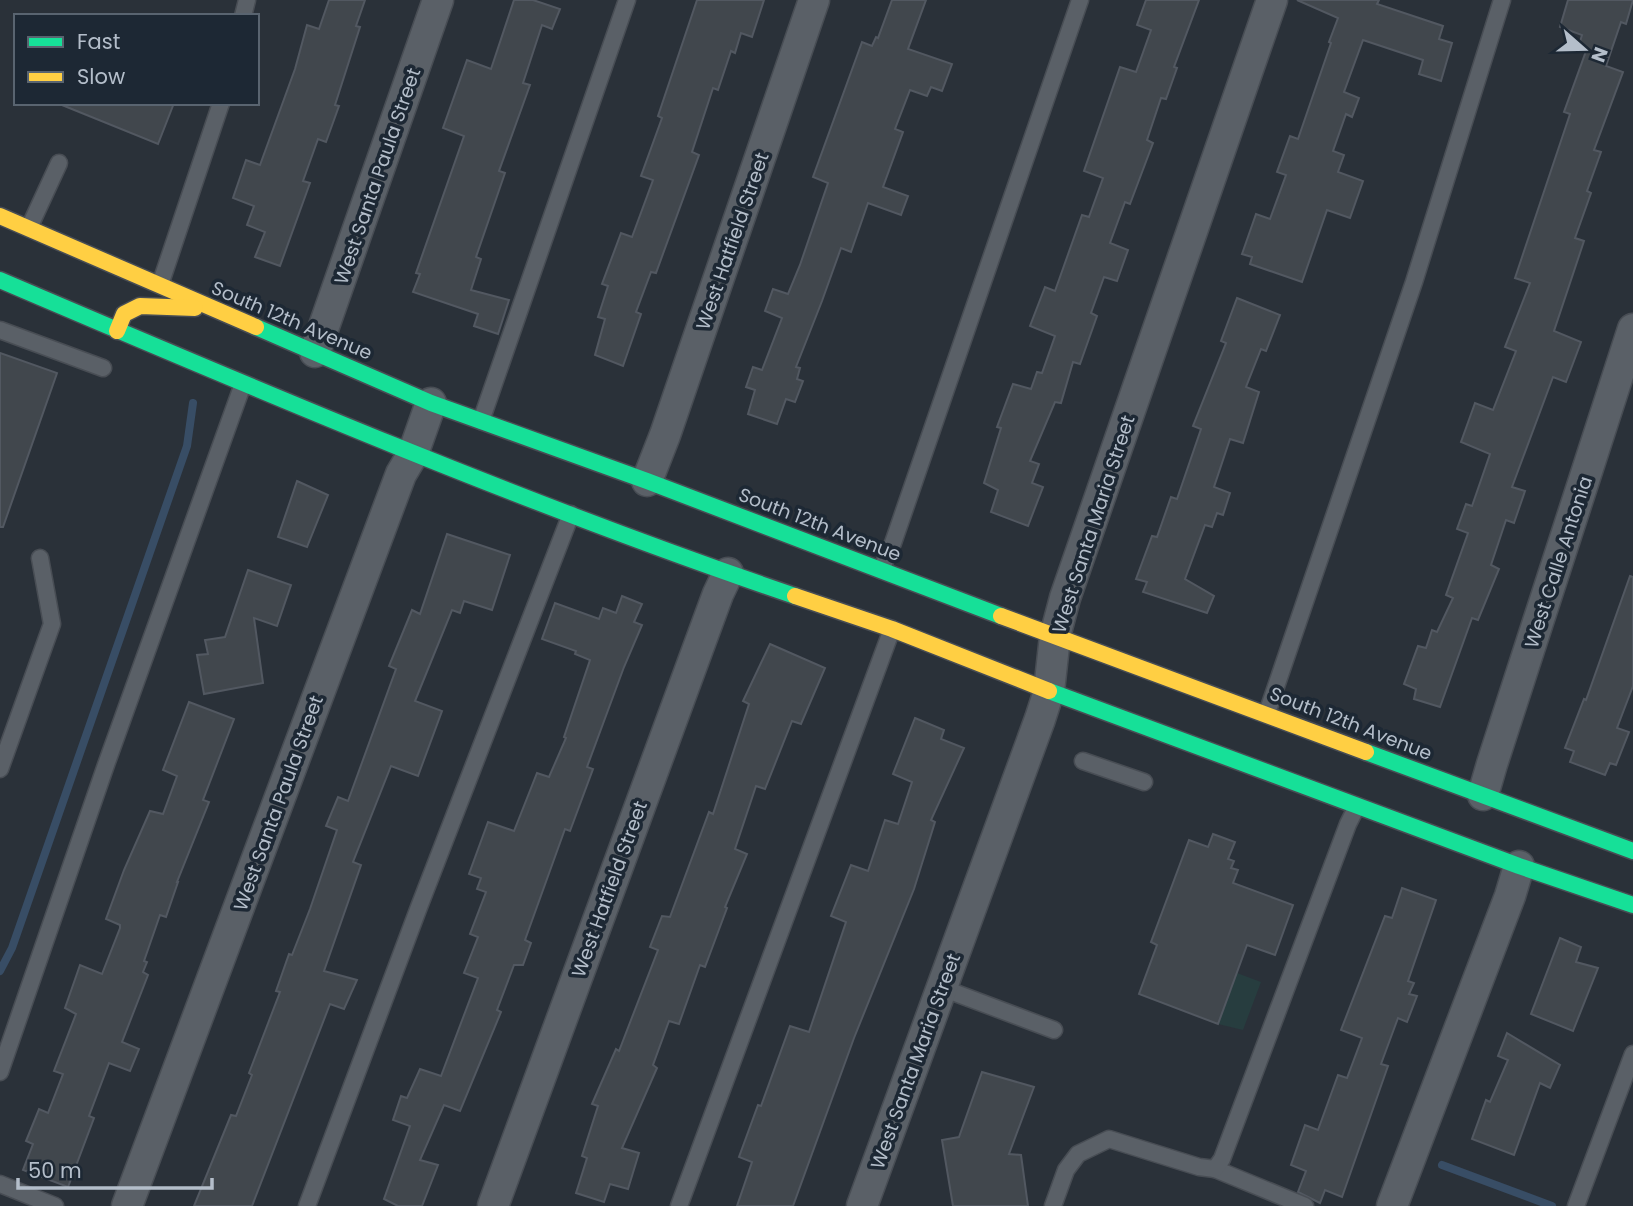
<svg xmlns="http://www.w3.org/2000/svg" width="1633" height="1206" font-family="Poppins,sans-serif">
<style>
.green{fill:#273d3f}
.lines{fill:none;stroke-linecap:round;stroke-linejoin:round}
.stream{stroke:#384d65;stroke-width:8}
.building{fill:#41474d;stroke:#525861;stroke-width:2}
.lane-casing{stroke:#484d54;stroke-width:19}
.street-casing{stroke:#484d54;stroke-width:33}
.fast-casing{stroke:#484d54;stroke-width:19}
.slow-casing{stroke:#484d54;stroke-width:19}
.lane{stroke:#5a6067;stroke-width:16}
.street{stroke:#5a6067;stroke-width:30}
.fast{stroke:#16e098;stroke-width:16}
.slow{stroke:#ffcf43;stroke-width:16}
.labels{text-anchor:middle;stroke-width:7;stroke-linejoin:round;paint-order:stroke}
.street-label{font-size:19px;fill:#b4beca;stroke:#1d2834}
</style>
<rect width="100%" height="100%" fill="#2a3139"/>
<polygon class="green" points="1237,973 1261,982 1243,1030 1218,1024"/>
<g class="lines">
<g class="stream">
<polyline points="0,971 12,948 187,446 193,403"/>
<polyline points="1442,1165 1552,1206"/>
</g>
</g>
<g class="building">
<polygon points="329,0 365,0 356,26 360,27 335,105 339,106 326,142 318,139 303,181 310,183 280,266 255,257 265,232 247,225 254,206 233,198 246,160 260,165 295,69 307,25 319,29"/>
<polygon points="514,0 533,0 560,9 552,29 542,25 523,83 530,85 499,171 505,173 476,257 481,259 471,290 509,300 498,334 474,326 478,314 413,292 420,274 416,273 464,136 443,128 467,60 491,69"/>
<polygon points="697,0 764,0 752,37 741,33 735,53 731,51 718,90 713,88 692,152 699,155 656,273 651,272 636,312 641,314 623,366 595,355 605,319 598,317 608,286 602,284 621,233 632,237 653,180 641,176 662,118 658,116"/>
<polygon points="892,0 926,0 908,49 952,64 942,91 931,87 927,96 910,90 895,129 903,132 883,187 908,196 901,215 868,203 851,252 841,248 822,301 796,367 800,368 797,379 803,381 795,402 786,399 777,424 748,414 755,390 746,387 753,367 762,370 782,318 765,311 773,289 788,294 800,265 828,183 813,177 862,42 872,46 876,37 878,38"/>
<polygon points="1146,0 1199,0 1174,67 1177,68 1166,99 1161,98 1147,140 1153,143 1130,204 1125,202 1110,243 1128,250 1117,281 1104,277 1091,313 1097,316 1080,364 1073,362 1061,403 1055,402 1030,461 1039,464 1032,483 1043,487 1028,526 991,512 998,490 984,483 1001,428 997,427 1013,384 1031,389 1037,372 1042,373 1055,336 1030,326 1045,287 1055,291 1082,215 1089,217 1103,178 1084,171 1120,67 1136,72 1151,30 1137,25"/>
<polygon points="1297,0 1379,0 1377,4 1443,26 1439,39 1452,43 1441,81 1419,74 1423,60 1363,40 1344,92 1359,98 1352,117 1346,114 1333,151 1344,155 1338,172 1363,181 1350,218 1327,210 1302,282 1250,264 1252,257 1242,254 1256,214 1270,219 1286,175 1277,172 1290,136 1298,139 1331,43 1329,42 1338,18"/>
<polygon points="1568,0 1633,0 1626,24 1621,22 1606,66 1623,72 1594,150 1601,152 1587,191 1591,193 1575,238 1584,241 1554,331 1581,342 1566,382 1553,377 1512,487 1525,491 1514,523 1506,520 1491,565 1499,569 1478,620 1472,618 1440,707 1414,699 1416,689 1404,684 1418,646 1426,648 1432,630 1437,632 1453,598 1446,595 1468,533 1457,529 1466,504 1472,506 1490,454 1461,442 1475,403 1493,410 1516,351 1505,347 1530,283 1515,278 1570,114 1564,112 1586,51 1578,48 1582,35 1560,27"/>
<polygon points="57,103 174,103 158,144"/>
<polygon points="1237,298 1280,315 1266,351 1261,349 1246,387 1259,392 1243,443 1230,439 1214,487 1230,493 1223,515 1217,513 1212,527 1205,525 1185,579 1214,596 1207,613 1143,592 1147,582 1136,579 1152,536 1157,537 1171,497 1177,499 1201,429 1193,426 1226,343 1221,341"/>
<polygon points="0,353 57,373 3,527 0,527"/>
<polygon points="297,481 328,495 307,547 278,537"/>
<polygon points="447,534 510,555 492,610 464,601 460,613 452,610 415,701 442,711 418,776 391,766 353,862 361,865 324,971 357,980 344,1009 330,1004 252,1206 194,1206 231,1115 236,1116 252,1075 249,1073 280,992 276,991 289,954 292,955 310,909 337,830 326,826 338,797 348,801 396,669 389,666 412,610 420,614"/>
<polygon points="248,570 291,585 277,626 254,618 263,683 204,694 197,655 208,654 205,640 225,637"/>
<polygon points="1630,576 1633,577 1633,686 1617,728 1629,732 1616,765 1610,763 1605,775 1570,762 1574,751 1565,748 1584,699 1586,700"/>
<polygon points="622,596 642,604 634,622 642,625 624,667 587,767 593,769 570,831 565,829 525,940 531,943 523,965 514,965 497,1010 501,1012 460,1111 444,1105 420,1160 438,1165 422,1206 398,1206 384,1199 410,1126 393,1120 401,1096 407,1098 420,1069 441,1076 478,978 464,973 478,937 470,934 486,892 477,889 481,878 469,874 488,822 514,831 537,773 549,777 566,738 564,737 590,660 575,654 576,651 542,639 555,603 599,619 603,608 616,613"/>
<polygon points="770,644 825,668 801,724 792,721 765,789 756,786 735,849 747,854 725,907 727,908 705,967 700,965 679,1024 669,1021 653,1065 657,1068 622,1148 639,1153 628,1189 610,1184 604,1202 576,1193 587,1158 582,1156 598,1106 592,1104 616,1049 619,1051 658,950 650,947 662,916 670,917 709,812 713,814 749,704 743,701"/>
<polygon points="189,702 234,719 203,800 209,802 177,882 178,882 166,917 160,915 144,961 147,962 143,972 148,975 122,1042 139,1049 130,1071 109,1063 89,1116 94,1118 68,1187 23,1170 33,1144 26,1141 39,1109 48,1113 63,1074 54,1071 76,1014 65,1008 80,965 102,974 120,928 120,925 106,919 124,870 150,811 163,814 177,776 163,770"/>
<polygon points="915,718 944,730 941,739 964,748 931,820 935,822 914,889 854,1038 793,1206 737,1206 752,1162 739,1157 758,1105 761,1106 790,1026 809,1032 846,922 831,916 851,865 868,871 885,820 898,824 912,782 893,774"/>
<polygon points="1213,834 1235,842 1228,859 1234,861 1231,868 1238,870 1233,883 1293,905 1275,955 1247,945 1218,1024 1139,994 1157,945 1151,942 1189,840 1208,847"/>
<polygon points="1402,888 1436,900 1408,981 1414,983 1409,994 1417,996 1407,1022 1398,1018 1381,1064 1388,1066 1342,1197 1325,1190 1320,1203 1298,1192 1306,1171 1291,1165 1305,1125 1318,1130 1338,1075 1347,1078 1362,1038 1341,1030 1385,916 1392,918"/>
<polygon points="1560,938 1581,947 1576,962 1598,968 1573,1031 1531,1014"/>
<polygon points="1507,1033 1560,1065 1550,1088 1540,1083 1514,1155 1472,1139 1486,1100 1490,1102 1508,1060 1498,1056"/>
<polygon points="982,1072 1034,1087 1009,1154 1021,1155 1028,1206 953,1206 942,1140 959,1137"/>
</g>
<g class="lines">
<defs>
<g id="lane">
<polyline points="243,16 247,0"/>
<polyline points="29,228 59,163"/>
<polyline points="160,285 221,103"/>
<polyline points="0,330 103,368"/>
<polyline points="481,421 627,0"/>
<polyline points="881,570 893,543 1080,0"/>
<polyline points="1267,713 1414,282 1502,0"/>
<polyline points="1083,761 1144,782"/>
<polyline points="0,769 52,624 40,558"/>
<polyline points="942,988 1054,1030"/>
<polyline points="0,1072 107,762 243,384"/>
<polyline points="1215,1169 1305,1206"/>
<polyline points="0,1184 55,1206"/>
<polyline points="307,1206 419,907 571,514"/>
<polyline points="679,1206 892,629"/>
<polyline points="1053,1206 1066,1170 1078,1154 1109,1139 1199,1167 1215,1169 1222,1159 1348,824 1357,806"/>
<polyline points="1576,1206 1633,1054"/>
</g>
<g id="street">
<polyline points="315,352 438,0"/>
<polyline points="647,481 665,435 814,0"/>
<polyline points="1483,795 1492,764 1633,329"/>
<polyline points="127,1206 401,474 413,454 431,403"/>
<polyline points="493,1206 718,594 728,573"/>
<polyline points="862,1206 1040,719 1049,691 1055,636 1065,598 1272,0"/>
<polyline points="1392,1206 1510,896 1519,866"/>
</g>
<g id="fast">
<path d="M 0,280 C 262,392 525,504 795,596"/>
<polyline points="256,327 431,403 647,481 1001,616"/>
<polyline points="1049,691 1519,866 1633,905"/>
<polyline points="1366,752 1633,851"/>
</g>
<g id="slow">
<polyline points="0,216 256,327"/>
<polyline points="117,331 124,314 140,306 195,308"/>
<polyline points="795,596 892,629 1049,691"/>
<polyline points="1001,616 1366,752"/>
</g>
</defs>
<use href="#lane" class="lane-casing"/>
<use href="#street" class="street-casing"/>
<use href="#fast" class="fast-casing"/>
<use href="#slow" class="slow-casing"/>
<use href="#lane" class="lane"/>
<use href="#street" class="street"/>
<use href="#fast" class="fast"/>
<use href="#slow" class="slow"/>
</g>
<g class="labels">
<g class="street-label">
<text transform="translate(377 176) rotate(-71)" y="7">West Santa Paula Street</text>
<text transform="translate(732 241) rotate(-71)" y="7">West Hatfield Street</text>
<text transform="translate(292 320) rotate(23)" y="7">South 12th Avenue</text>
<text transform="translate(820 524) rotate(21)" y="7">South 12th Avenue</text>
<text transform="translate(1093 524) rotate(-72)" y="7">West Santa Maria Street</text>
<text transform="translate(1558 562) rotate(-72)" y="7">West Calle Antonia</text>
<text transform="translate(1351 723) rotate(21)" y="7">South 12th Avenue</text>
<text transform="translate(278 803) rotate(-70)" y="7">West Santa Paula Street</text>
<text transform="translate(609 889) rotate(-70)" y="7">West Hatfield Street</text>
<text transform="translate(915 1061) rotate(-70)" y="7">West Santa Maria Street</text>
</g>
</g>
<rect x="14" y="14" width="245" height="91" fill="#1d2834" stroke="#596470" stroke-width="2"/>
<rect x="28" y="37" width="35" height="10" fill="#16e098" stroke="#596470" stroke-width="2"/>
<text x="77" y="49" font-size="21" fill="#b4beca">Fast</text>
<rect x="28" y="72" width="35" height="10" fill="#ffcf43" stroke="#596470" stroke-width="2"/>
<text x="77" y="84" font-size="21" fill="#b4beca">Slow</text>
<g transform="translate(1584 49) rotate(110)" stroke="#1d2834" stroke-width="5" paint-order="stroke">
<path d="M0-5L12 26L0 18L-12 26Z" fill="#b4beca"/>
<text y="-10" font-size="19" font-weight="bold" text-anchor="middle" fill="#b4beca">N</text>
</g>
<path d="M18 1178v10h194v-10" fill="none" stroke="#b4beca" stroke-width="3.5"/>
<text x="28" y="1178" font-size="21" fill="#b4beca" stroke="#1d2834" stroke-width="5" paint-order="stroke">50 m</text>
</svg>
